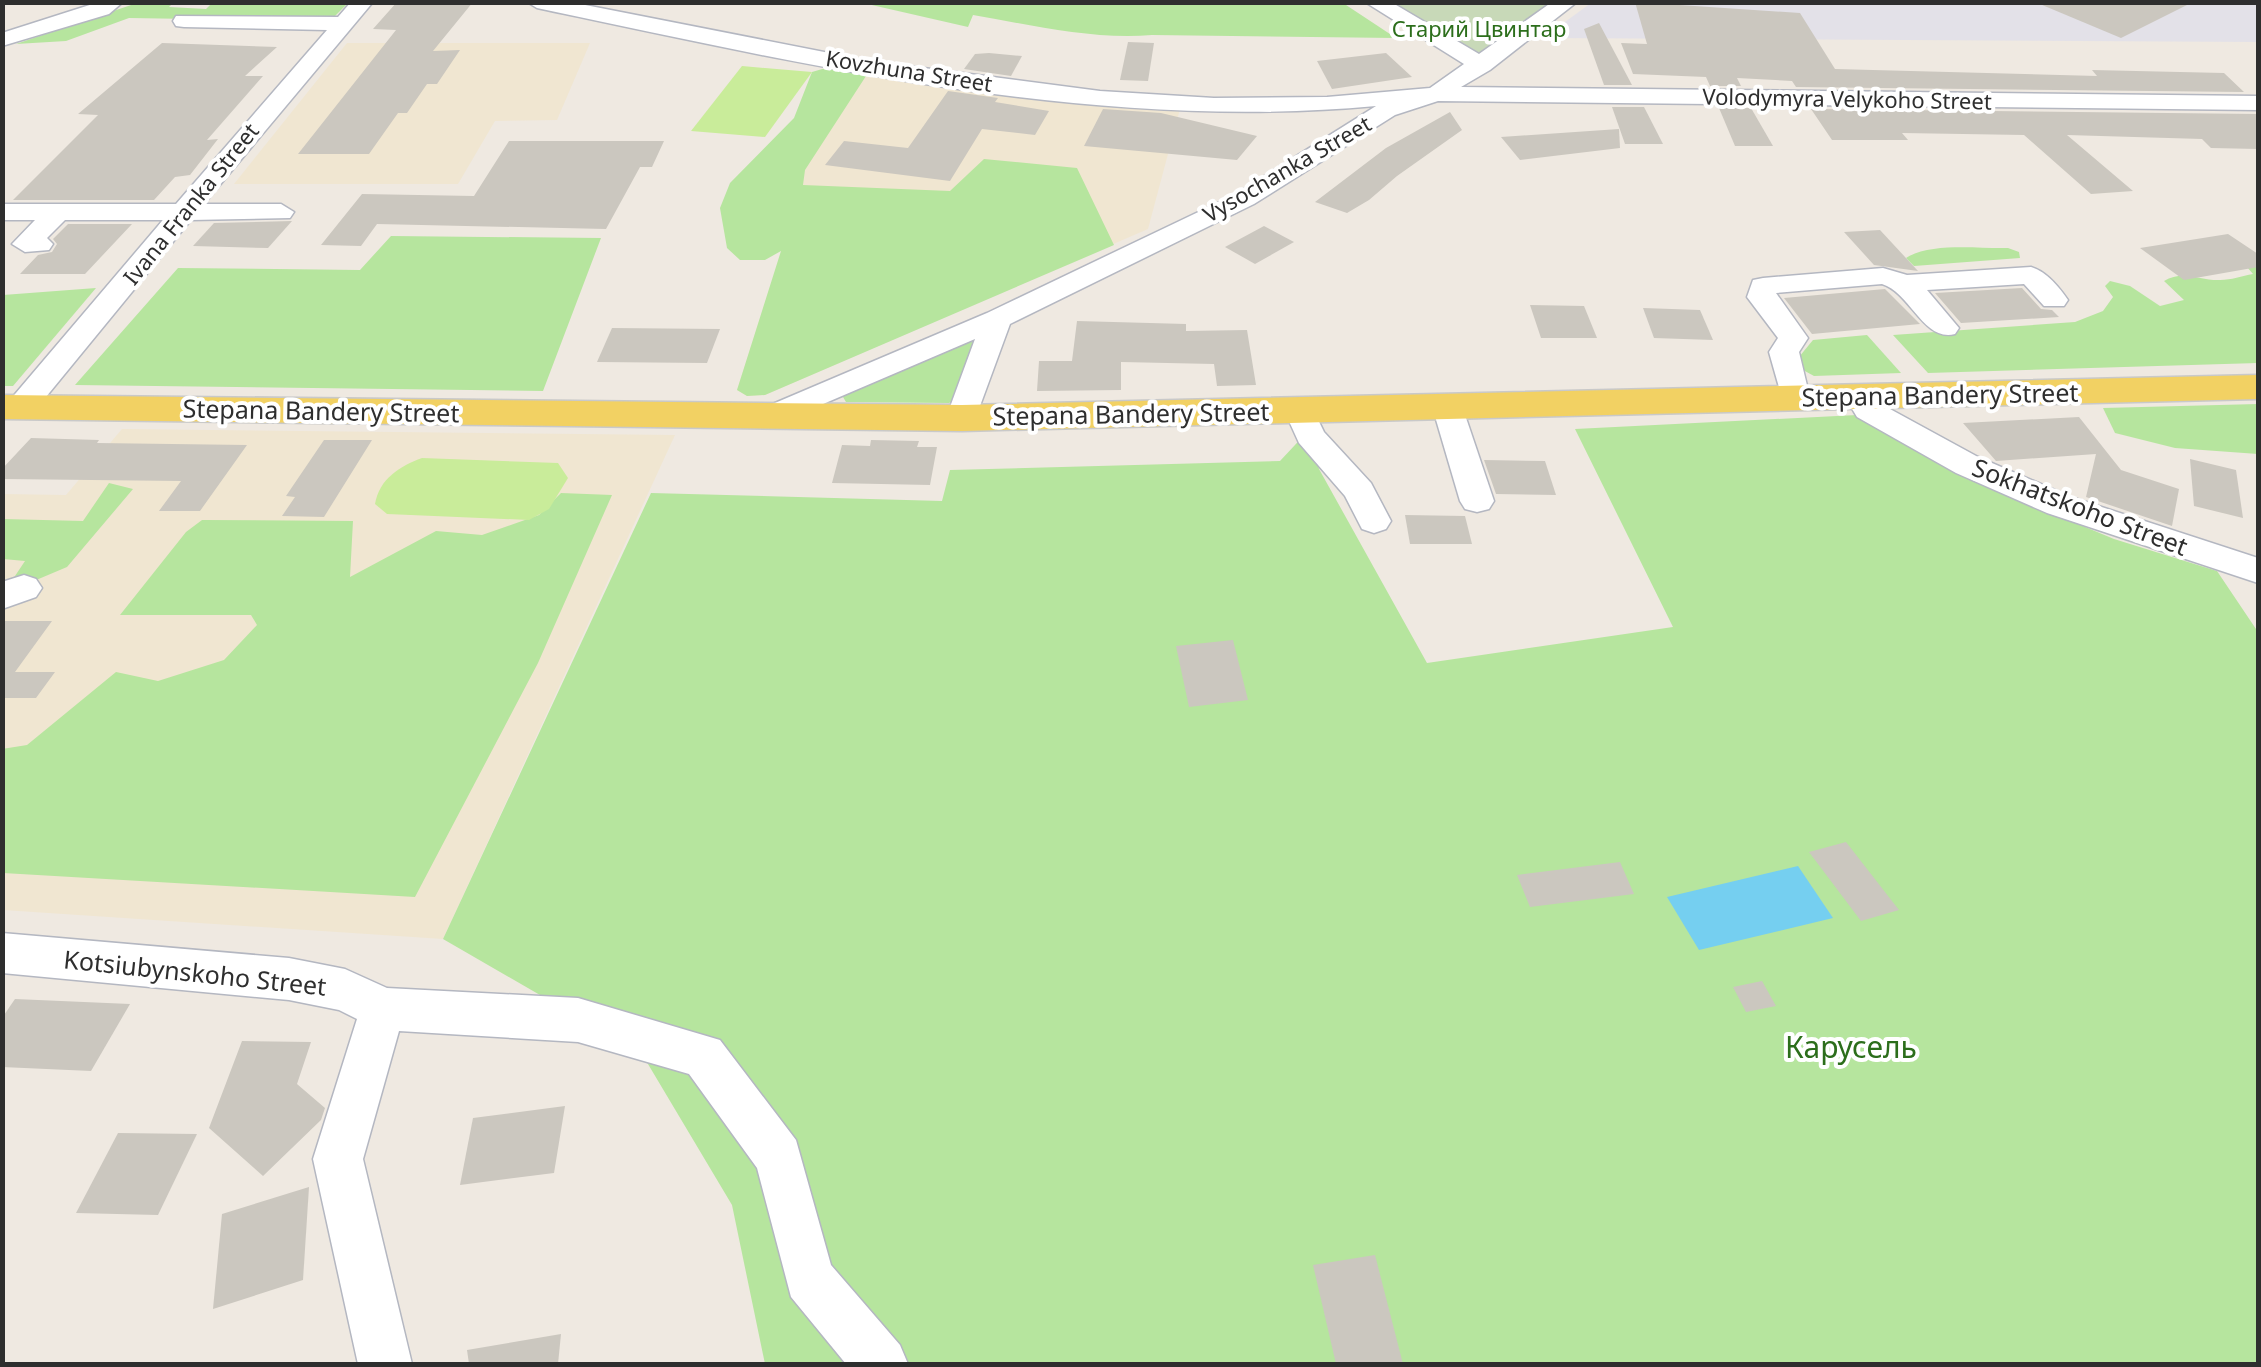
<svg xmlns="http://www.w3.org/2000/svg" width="2261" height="1367" font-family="'Noto Sans',sans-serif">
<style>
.industrial{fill:#e3e1e8}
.education{fill:#f0e6d1}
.green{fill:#b6e59e}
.cemetery{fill:#c8d9b8}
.pitch{fill:#c9ec9a}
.water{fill:#75cff0}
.building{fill:#cbc7bf}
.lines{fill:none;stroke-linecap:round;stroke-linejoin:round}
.minor-casing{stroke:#b4b7c1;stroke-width:3}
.major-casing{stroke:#c9c9c9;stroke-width:3}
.minor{fill:#fff;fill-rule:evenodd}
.major{fill:#f2d163;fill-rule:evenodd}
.labels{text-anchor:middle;stroke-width:8;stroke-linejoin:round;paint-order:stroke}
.far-park-label{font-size:22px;fill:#2c6e1b;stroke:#fff}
.far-street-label{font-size:22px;fill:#2e2e2e;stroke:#fff}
.street-label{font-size:25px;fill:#2e2e2e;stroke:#fff}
.near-park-label{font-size:30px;fill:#2c6e1b;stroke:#fff}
</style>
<rect width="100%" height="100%" fill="#efe9e1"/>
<polygon class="industrial" points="1591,3 2258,3 2258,42 1543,38"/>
<g class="education">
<polygon points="347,43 590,43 557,120 495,121 458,184 234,184"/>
<polygon points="855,69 1180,109 1148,229 765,395 747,396 737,390 794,213 785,184"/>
<polygon points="122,429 675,435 443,939 3,910 2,494 66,495"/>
</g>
<g class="green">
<polygon points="213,2 347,4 330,21 129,18 66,41 16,44 137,3 173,3 169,7 206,9"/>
<path d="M 863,3 L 1343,3 L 1396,38 L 1152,35 C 1093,40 1032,25 973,15 L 968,27 Z"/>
<polygon points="829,67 866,76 805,170 803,185 950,191 984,159 1077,168 1114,245 765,395 747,396 737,390 781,251 765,260 740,260 727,248 720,208 730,183 794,118 812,72"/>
<polygon points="391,236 601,238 543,391 75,385 178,268 360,270"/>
<path d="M 2008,248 L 2019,252 L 2020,258 L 1914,266 L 1906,258 C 1931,242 1979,249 2008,248 Z"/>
<path d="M 2258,264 L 2258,363 L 1928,373 L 1893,335 L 2075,322 L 2103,311 L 2113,297 L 2105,286 L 2110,281 L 2130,286 L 2160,306 L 2184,300 L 2164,281 C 2183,269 2201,281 2220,280 C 2231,280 2242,276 2253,274 L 2247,267 Z"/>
<polygon points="96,288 13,386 3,386 3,295"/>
<polygon points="1867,335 1901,373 1814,376 1803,370 1799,357 1813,340"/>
<polygon points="974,338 979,342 961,396 949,403 846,402 843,397 850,390"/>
<polygon points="2258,404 2258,454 2175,448 2115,433 2103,408"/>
<polygon points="1857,415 1958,474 2114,539 2217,571 2258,632 2258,1364 765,1364 732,1205 642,1054 443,939 651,493 942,501 950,470 1280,461 1309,430 1319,469 1427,663 1673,627 1575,429"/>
<polygon points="109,483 133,489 67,567 3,594 25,561 3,559 3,519 83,521"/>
<polygon points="561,493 612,495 538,663 415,897 3,873 2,749 27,745 116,672 158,681 224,660 257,625 251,615 120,615 186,532 202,520 353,521 350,577 436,531 482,535 539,515"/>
</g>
<polygon class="cemetery" points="1385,3 1565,3 1482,65"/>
<g class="pitch">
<polygon points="742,66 812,72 765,137 691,131"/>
<path d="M 422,458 L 558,463 L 568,478 L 549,509 L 529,520 L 387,514 L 375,504 C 379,479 400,466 422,458 Z"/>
</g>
<polygon class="water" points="1798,866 1833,918 1699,950 1667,897"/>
<g class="building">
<polygon points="397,2 473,2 433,51 460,50 437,84 427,84 407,113 398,113 369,154 298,154 396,30 373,29"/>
<polygon points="1635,2 1800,13 1835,69 2097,76 2092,70 2224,73 2244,92 1796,87 1792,81 1737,78 1741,86 1710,86 1706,77 1633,74 1621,43 1647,44"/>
<polygon points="2035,2 2193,2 2121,38"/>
<polygon points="1599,23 1632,85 1604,85 1584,29"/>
<polygon points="1128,42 1154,43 1148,81 1120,80"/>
<polygon points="162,43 277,47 245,76 263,76 207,140 218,139 190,175 175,177 154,200 13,200 98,115 78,114"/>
<polygon points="989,53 1022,56 1011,76 964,69 975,54"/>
<polygon points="1386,53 1412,77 1332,89 1317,61"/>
<polygon points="948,91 998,98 995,102 1049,111 1035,135 982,129 950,181 825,165 844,141 908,148"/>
<polygon points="1612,107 1644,107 1663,144 1625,144"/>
<polygon points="1719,108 1751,108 1773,146 1735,146"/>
<polygon points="1103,109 1161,113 1257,136 1237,160 1084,146"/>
<polygon points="1811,109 2258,114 2258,149 2211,148 2202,139 2067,135 2133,191 2091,194 2024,135 1902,133 1908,140 1832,140"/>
<polygon points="1450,112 1462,130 1397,176 1369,200 1347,213 1315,202 1386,148"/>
<polygon points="1619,129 1620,148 1520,160 1501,137"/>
<polygon points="509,141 664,141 652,167 640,167 606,229 377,224 361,246 321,245 362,194 474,196"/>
<polygon points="292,221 268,248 193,246 214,223"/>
<polygon points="68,224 132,224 85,274 20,274 38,255 52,252 57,244 53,239"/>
<polygon points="1264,226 1294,242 1255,264 1225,247"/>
<polygon points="1880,230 1918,271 1874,265 1844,232"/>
<polygon points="2228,234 2258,254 2258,267 2184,280 2140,248"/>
<polygon points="2022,288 2041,309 2052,310 2059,317 1961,323 1935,293"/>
<polygon points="1885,289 1920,324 1812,334 1784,298"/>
<polygon points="1530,305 1584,306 1597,338 1541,338"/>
<polygon points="1643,308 1700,310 1713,340 1654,338"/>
<polygon points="1077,321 1186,324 1186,331 1247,330 1256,385 1217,386 1214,364 1121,362 1121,390 1037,391 1039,361 1072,361"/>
<polygon points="612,328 720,329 707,363 597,362"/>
<polygon points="2079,417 2121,470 2179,489 2172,526 2086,497 2096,454 1996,461 1963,423"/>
<polygon points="31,438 99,440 97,443 247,445 200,511 159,511 181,481 2,479 2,469"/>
<polygon points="324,440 372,440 324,517 282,516 295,497 286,496"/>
<polygon points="871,440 919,441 917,447 937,447 930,485 832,483 842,445 870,446"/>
<polygon points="2190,459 2236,470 2243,518 2194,506"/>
<polygon points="1484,460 1545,461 1556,495 1496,494"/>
<polygon points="1405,515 1465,516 1472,544 1410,544"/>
<polygon points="2,621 52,621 15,672 55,672 36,698 2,698"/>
<polygon points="1233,640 1248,700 1189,707 1176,646"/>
<polygon points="1846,842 1899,910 1861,921 1809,852"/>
<polygon points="1620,862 1634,894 1530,907 1517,875"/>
<polygon points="1762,981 1776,1006 1746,1012 1733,987"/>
<polygon points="15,999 130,1004 91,1071 2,1067 2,1018"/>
<polygon points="242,1041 311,1042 297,1084 325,1108 321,1120 263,1176 209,1128"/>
<polygon points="565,1106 554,1173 460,1185 473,1118"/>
<polygon points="118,1133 197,1134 158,1215 76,1213"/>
<polygon points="309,1187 303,1280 213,1309 222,1214"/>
<polygon points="1375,1255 1403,1364 1336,1364 1313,1265"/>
<polygon points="561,1334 558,1364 469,1364 467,1350"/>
</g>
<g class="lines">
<defs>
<g id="minor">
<polygon points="99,2 123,2 109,14 2,46 2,33"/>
<polygon points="351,2 373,2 204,204 281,204 294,212 290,218 191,220 32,414 10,414 6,407 10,400 163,220 65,220 47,238 53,244 49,250 25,252 12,244 35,220 2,220 2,204 176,204 327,30 184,27 176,26 173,21 176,16 338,17"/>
<path d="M 527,2 L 570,2 L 870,61 L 1100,91 L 1214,98 L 1327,97 L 1430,88 L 1464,64 L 1365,2 L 1391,2 L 1479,54 L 1552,2 L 1577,2 L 1490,70 L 1461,87 L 2258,96 L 2258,110 L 1438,101 L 1395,115 L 1254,204 L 1010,324 L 973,425 L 951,425 L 946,418 L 975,339 L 767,428 L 756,425 L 751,418 L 756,411 L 987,313 L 1236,194 L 1376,106 C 1095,132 811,66 537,8 Z"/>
<path d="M 2031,267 C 2046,271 2059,287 2068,300 L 2064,306 L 2044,306 L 2024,284 L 1927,290 L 1959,328 L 1955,334 C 1923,342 1911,293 1882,284 L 1776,293 L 1808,338 L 1799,352 L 1810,398 L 1806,405 L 1784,405 L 1769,352 L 1778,338 L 1747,297 L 1753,280 L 1763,278 L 1883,268 L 1907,275 Z"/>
<polygon points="1860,387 1871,390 1879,403 1978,457 2071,497 2258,558 2258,583 2047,513 1956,473 1857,417 1845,397 1849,390"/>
<polygon points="1447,396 1458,399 1462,406 1494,501 1489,509 1477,512 1465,509 1460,501 1432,406 1436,399"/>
<polygon points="1299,400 1310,403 1324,432 1371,483 1391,521 1386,529 1374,533 1362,529 1345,496 1299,443 1284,410 1288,403"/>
<polygon points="24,575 36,579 42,588 36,597 2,609 2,582"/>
<polygon points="2,933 289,958 345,969 387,988 578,998 720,1040 796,1140 831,1265 900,1345 908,1364 846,1364 791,1297 757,1168 689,1074 578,1042 399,1031 363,1159 412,1364 358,1364 313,1159 357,1019 339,1010 289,1000 2,973"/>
</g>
<polygon id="major" points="2258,375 2258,399 962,431 2,419 2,395 962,405"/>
</defs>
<use href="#minor" class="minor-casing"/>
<use href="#major" class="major-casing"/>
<use href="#minor" class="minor"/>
<use href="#major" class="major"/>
</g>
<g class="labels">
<g class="far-park-label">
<text x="1479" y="37">Старий Цвинтар</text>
</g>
<g class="far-street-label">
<text transform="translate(909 71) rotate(9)" y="8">Kovzhuna Street</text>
<text transform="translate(1847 99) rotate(1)" y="8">Volodymyra Velykoho Street</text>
<text transform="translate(1287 169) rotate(-30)" y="8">Vysochanka Street</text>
<text transform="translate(191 204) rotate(-51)" y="8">Ivana Franka Street</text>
</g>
<g class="street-label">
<text transform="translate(1940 395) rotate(-1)" y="9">Stepana Bandery Street</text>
<text transform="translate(321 411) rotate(1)" y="9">Stepana Bandery Street</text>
<text transform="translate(1131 414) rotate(-1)" y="9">Stepana Bandery Street</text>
<text transform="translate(2080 507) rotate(21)" y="9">Sokhatskoho Street</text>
<text transform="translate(195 973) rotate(6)" y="9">Kotsiubynskoho Street</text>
</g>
<g class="near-park-label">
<text x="1851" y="1058">Карусель</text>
</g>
</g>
<rect width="2261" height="1367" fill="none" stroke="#2e2e2e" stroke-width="10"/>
</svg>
